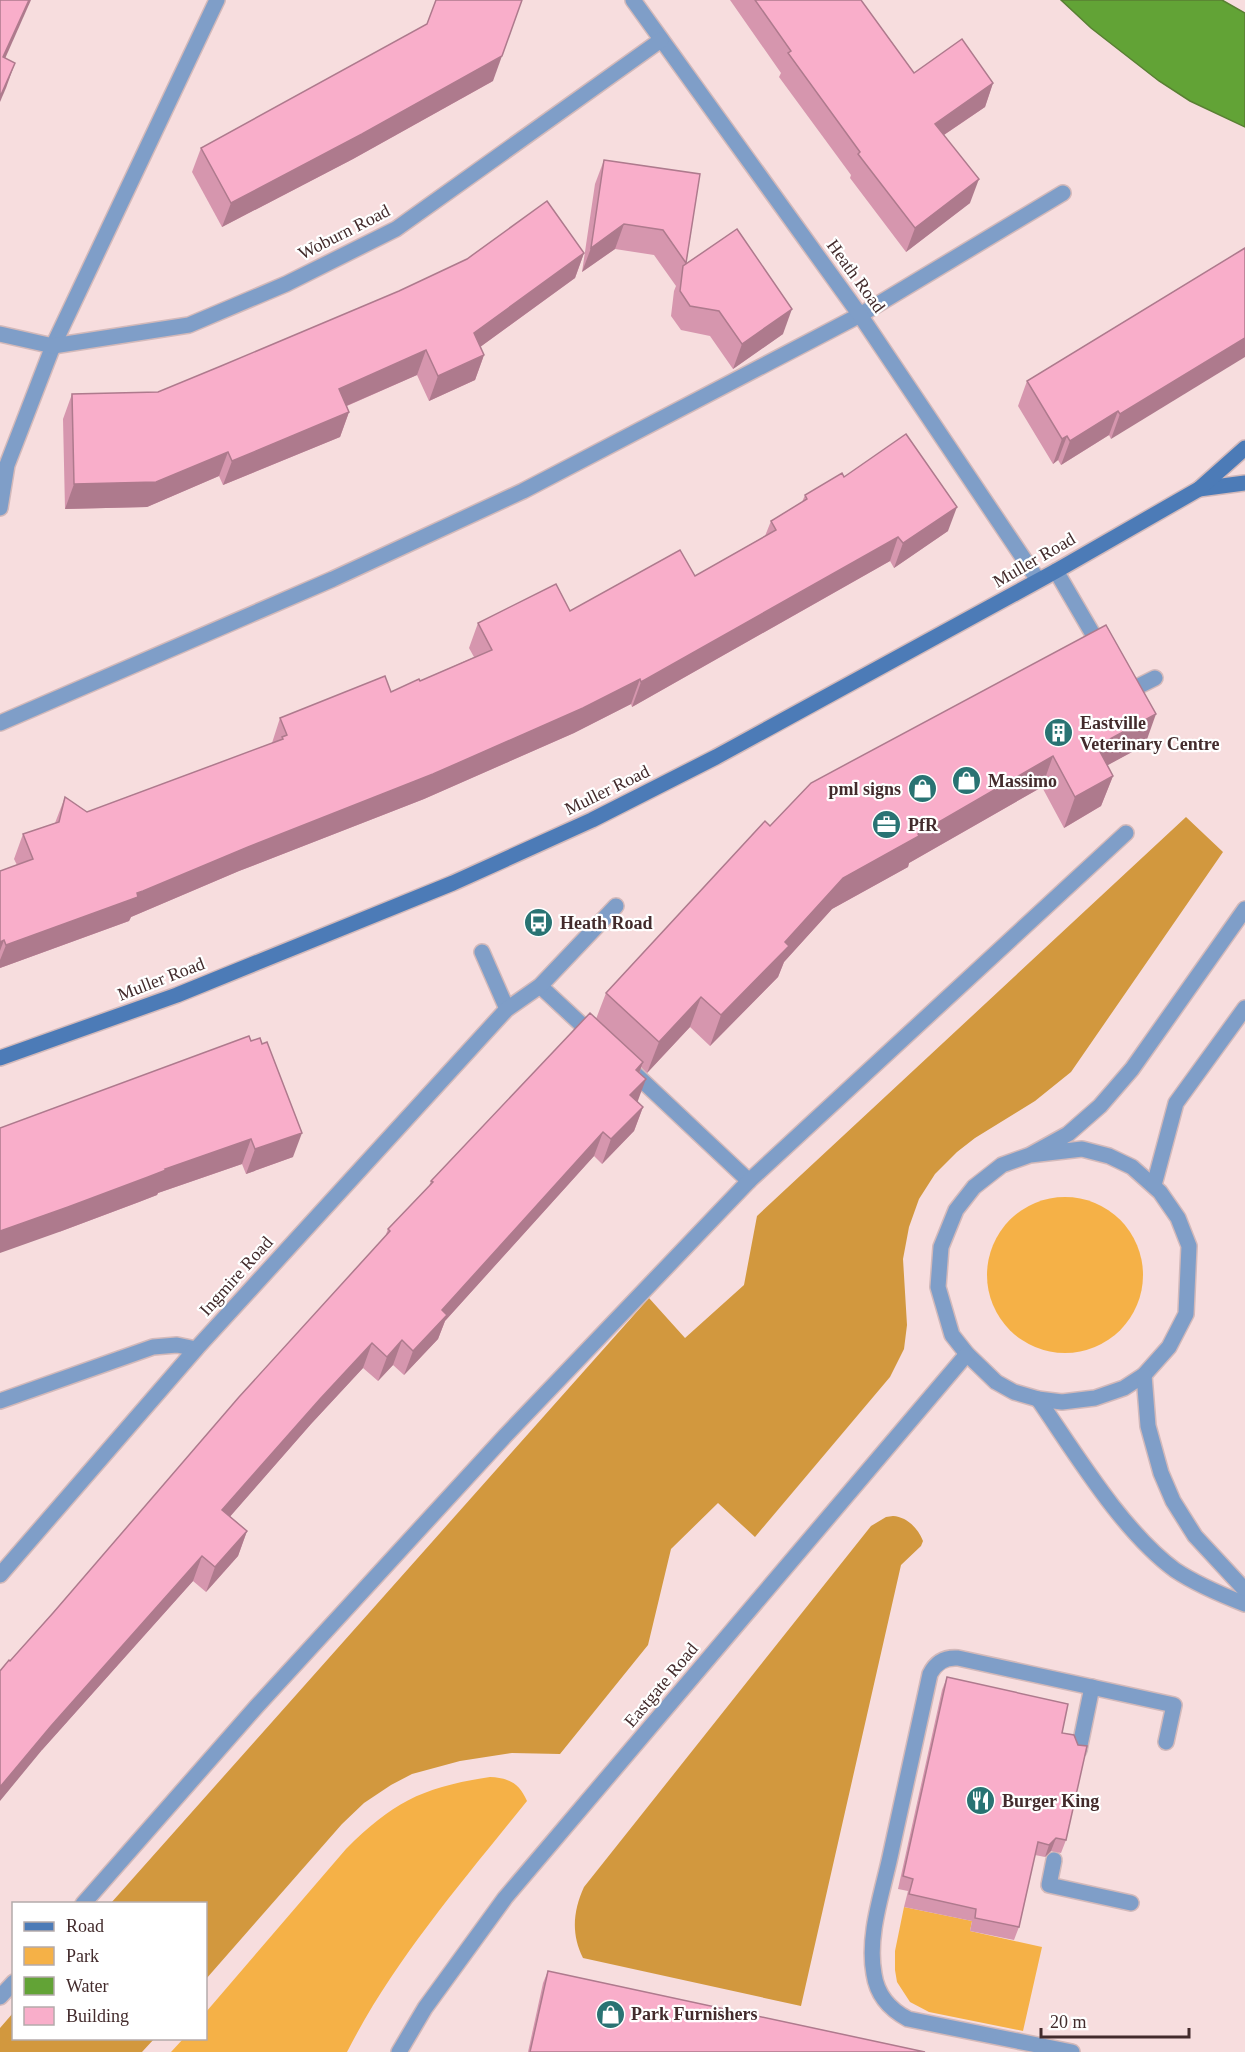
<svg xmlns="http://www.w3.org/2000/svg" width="1245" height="2052" font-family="Georgia,serif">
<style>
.green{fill:#f5b147}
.forest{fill:#d2983e}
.water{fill:#62a336;stroke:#597f33;stroke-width:1.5}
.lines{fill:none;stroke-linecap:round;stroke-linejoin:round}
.lane-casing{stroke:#d3b9ba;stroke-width:18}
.street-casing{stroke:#d3b9ba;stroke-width:18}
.secondary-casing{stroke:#d3b9ba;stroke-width:18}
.lane{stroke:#7f9ec8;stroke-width:15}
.street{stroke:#7f9ec8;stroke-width:15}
.secondary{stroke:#4c7bb7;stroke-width:15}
.wall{fill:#d696ae}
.shaded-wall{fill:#ae7a8d}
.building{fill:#f9aeca;stroke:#ae7a8d;stroke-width:1.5}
.labels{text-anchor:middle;stroke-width:4.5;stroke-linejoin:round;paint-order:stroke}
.street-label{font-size:18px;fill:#432b2c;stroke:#fff}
.poi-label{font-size:18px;font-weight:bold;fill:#432b2c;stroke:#fff;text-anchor:start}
</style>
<rect width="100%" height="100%" fill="#f7ddde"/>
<g class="green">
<circle cx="1065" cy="1275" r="78"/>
<path d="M 490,1777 C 509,1778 519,1783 527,1801 C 463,1881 394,1960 347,2052 L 171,2052 L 183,2039 L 206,2038 L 206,2012 L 346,1849 C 393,1802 423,1787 490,1777 Z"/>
<polygon points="904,1907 972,1921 970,1931 1042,1947 1023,2031 929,2012 910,2002 897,1982 895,1970 895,1951"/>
</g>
<g class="forest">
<polygon points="1186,817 1223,852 1071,1072 1035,1101 975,1138 957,1152 935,1174 919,1199 909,1227 903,1259 907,1325 904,1349 890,1377 755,1537 718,1503 671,1549 648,1645 560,1754 512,1753 460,1761 412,1774 391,1785 364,1803 342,1824 206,1979 206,1904 111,1903 649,1298 685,1338 744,1285 757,1216"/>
<path d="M 893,1516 C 907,1517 918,1528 923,1541 L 921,1546 L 901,1565 L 801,2006 L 583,1958 C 571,1934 573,1911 584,1887 L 871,1526 L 886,1517 Z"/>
<polygon points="13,2013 14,2038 154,2039 142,2052 0,2052 0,2028"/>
</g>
<polygon class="water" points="1061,0 1222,0 1245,13 1245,127 1190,101 1159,81 1091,28"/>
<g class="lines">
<defs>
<g id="lane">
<polyline points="0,508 7,465 53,346 217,0"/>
<polyline points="1056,571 1101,648"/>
<polyline points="1124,687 1127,692 1155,678"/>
<polyline points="0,723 333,579 523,491 860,315 1063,193"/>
<polyline points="540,986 596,1038"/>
<polyline points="631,1070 749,1181"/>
<polyline points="0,1401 153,1347 177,1345 196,1349"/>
<polyline points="1079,1750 1092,1687"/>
<polyline points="1054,1860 1049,1885 1131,1903"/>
<polyline points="83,1904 257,1706 505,1436 749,1181 1126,833"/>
<polyline points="0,1997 14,1982"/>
<path d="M 1072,2052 L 908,2019 C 889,2009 877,1995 874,1974 C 867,1936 882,1894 890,1857 C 903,1796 917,1735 930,1674 C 936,1662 945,1657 958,1658 L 1174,1705 L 1166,1742"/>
</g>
<g id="street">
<polyline points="633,0 860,315 1038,580"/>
<polyline points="0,334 53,346 189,325 286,284 396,229 661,40"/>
<polyline points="482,952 507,1009"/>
<polyline points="1030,1155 1082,1149 1109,1156 1132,1167 1160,1192 1178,1218 1189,1246 1186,1314 1169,1347 1144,1375 1124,1388 1095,1398 1062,1402 1038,1399 1014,1392 996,1382 967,1354 952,1335 938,1287 941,1247 956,1210 974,1187 1002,1165 1030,1155 1068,1134 1100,1106 1132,1069 1245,909"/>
<polyline points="1154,1185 1176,1103 1245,1008"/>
<polyline points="1144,1375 1148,1426 1161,1473 1173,1501 1195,1536 1245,1590"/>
<path d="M 1038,1399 C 1076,1454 1122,1531 1175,1570 C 1196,1584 1222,1595 1245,1604"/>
<polyline points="0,1575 196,1349 507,1009 540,986 616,906"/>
<polyline points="399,2052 425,2008 505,1898 967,1354"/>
</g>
<g id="secondary">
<polyline points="1199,489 1245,483"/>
<polyline points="0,1058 177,995 453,883 592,820 716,757 1056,571 1199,489 1245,448"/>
</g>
</defs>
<use href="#lane" class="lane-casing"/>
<use href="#street" class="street-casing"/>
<use href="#secondary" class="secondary-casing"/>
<use href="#lane" class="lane"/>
<use href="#street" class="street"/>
<use href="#secondary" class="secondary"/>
</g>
<g class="wall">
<polygon points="730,0 861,0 914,73 993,83 985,107 944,135 970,203 906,252 850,178 851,175 779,77 781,73"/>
<polygon points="493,81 353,159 222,227 192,172 201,148"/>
<polygon points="604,160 700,174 686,264 783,334 733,369 710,336 681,330 671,316 674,291 676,286 654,255 615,249 582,272 595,184"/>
<polygon points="1245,248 1111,439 1109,435 1061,465 1058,460 1053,464 1018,406 1027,381"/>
<polygon points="584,253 575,278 480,347 484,355 475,380 429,401 417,375 347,406 349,412 340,437 223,485 219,476 147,507 65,509 63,419 72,394 158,392"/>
<polygon points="844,477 948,531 894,568 890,561 632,707 631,704 574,733 424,799 239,871 131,917 129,921 0,968 0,871 17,865 14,859 23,834 55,823 65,797 87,812 272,743 280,718 391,692 420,681 474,657 469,648 478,623 570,611 695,576 765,536 771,521 802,502 805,495"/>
<polygon points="1145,745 1107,765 1113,776 1101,806 1064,828 1042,787 909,863 908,867 832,909 784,962 778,977 710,1046 690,1027 647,1073 641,1067 640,1072 638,1102 643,1107 634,1131 602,1164 594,1156 445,1321 438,1339 404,1375 393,1365 378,1381 363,1368 311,1424 230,1516 247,1531 238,1556 206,1592 193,1581 42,1750 10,1661 385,1237 388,1229 429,1186 431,1181 596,1019 606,993 770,826 811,783"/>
<polygon points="251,1041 293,1157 246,1174 242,1164 158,1193 157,1195 139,1202 59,1232"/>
<polygon points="947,1677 1062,1733 1066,1840 1061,1853 1051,1851 1045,1857 1035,1855 1019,1927 1014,1940 970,1931 972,1921 904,1907 908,1891 898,1889 942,1690"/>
<polygon points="548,1971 925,2052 528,2052 543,1983"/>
</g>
<g class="shaded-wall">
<polygon points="29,0 31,0 0,70 3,57"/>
<polygon points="502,56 493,81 353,159 222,227 231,203"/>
<polygon points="15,63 6,88 0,102 0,97"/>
<polygon points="993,83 985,107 926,147 935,124"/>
<polygon points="979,179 970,203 906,252 915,228"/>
<polygon points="624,224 615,249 582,272 591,248"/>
<polygon points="584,253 575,278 465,358 474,333"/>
<polygon points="792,309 783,334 733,369 742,344"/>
<polygon points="1245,338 1245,357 1111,439 1120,414"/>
<polygon points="426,350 417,375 330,413 339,389"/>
<polygon points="484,355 475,380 429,401 438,376"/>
<polygon points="1118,411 1109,435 1061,465 1070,441"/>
<polygon points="349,412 340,437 223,485 232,461"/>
<polygon points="1067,436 1058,460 1053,464 1062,439"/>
<polygon points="228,452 219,476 147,507 65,509 74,484"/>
<polygon points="957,507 948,531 894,568 903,543"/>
<polygon points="898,537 890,561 632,707 641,682"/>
<polygon points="640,679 631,704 574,733 424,799 239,871 131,917 129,921 0,968 0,960 6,945 137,893"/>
<polygon points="1156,714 1145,745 1086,777 1097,746"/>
<polygon points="1053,756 1042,787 909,863 908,867 832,909 784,962 778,977 710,1046 721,1015 785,942 843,878"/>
<polygon points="1113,776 1101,806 1064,828 1075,797"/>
<polygon points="4,940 0,951 0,942"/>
<polygon points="701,997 690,1027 647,1073 659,1042"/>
<polygon points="643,1062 634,1087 636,1070"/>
<polygon points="646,1079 637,1103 630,1095"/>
<polygon points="643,1107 634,1131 602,1164 611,1139"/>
<polygon points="603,1132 594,1156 445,1321 438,1339 404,1375 413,1351 442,1310"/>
<polygon points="302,1133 293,1157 246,1174 255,1149"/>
<polygon points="251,1139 242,1164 158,1193 157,1195 139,1202 59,1232 0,1253 0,1231 165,1169"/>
<polygon points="402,1340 393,1365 378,1381 387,1357"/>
<polygon points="372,1343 363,1368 311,1424 214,1535 222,1510 320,1399"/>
<polygon points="247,1531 238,1556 206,1592 215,1567"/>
<polygon points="202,1556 193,1581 42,1750 0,1801 0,1787 51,1726"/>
<polygon points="1056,1838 1051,1851 1045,1857 1049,1845"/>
</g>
<g class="building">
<polygon points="0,0 29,0 3,57 15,63 0,97"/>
<polygon points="436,0 522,0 502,56 362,134 231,203 201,148 427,24"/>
<polygon points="755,0 861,0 914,73 962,39 993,83 935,124 979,179 915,228 858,154 860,152 788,53 791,51"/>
<polygon points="604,160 700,174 686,263 663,230 624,224 591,248"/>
<polygon points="547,201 584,253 474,333 484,355 438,376 426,350 339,389 349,412 232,461 228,452 156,482 74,484 72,394 158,392 221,366 399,291 467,259"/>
<polygon points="737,229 792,309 742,344 719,311 690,306 680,291 683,266"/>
<polygon points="1245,248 1245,338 1120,414 1118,411 1070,441 1067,436 1062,439 1027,381"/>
<polygon points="906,434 957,507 903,543 898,537 641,682 640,679 583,708 433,774 248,847 143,891 137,893 138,897 6,945 4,940 0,942 0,871 33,859 23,834 59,822 65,797 87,812 283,739 282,737 287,735 280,718 385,676 391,692 419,679 420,681 492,650 478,623 556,584 570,611 680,550 695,576 776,530 771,521 807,499 805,495 842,473 844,477"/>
<polygon points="1106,625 1156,714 1097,746 1113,776 1075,797 1053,756 918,834 919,836 843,878 785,942 789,946 721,1015 701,997 659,1042 606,993 765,821 770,826 811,783"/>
<polygon points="590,1013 643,1062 636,1070 646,1079 630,1095 643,1107 611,1139 603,1132 442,1310 447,1315 413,1351 402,1340 387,1357 372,1343 320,1399 222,1510 247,1531 215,1567 202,1556 51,1726 0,1787 0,1671 9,1660 10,1661 53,1613 239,1397 390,1231 388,1229 433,1182 431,1181"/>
<polygon points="249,1036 251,1041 260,1038 262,1044 267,1042 302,1133 255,1149 251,1139 165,1169 166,1170 148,1177 68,1207 0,1231 0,1128"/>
<polygon points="947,1677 1068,1704 1062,1733 1074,1735 1078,1745 1087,1746 1066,1840 1056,1838 1049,1845 1038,1842 1019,1927 975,1918 976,1909 909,1894 913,1879 903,1876"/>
<polygon points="548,1971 925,2052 530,2052"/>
</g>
<defs>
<symbol id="building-disc" viewBox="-11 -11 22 22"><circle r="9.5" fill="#297373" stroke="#fff"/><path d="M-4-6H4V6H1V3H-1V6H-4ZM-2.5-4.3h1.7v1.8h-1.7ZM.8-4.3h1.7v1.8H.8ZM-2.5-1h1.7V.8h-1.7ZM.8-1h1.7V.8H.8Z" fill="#fff"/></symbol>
<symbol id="shop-disc" viewBox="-11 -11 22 22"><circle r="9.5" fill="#297373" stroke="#fff"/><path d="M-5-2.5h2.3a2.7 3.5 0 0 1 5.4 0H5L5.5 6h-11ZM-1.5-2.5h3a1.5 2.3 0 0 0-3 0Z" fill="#fff"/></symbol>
<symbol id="office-disc" viewBox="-11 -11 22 22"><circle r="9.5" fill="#297373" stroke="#fff"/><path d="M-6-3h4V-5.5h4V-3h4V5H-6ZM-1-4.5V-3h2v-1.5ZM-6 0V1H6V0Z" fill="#fff"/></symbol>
<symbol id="bus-disc" viewBox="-11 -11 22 22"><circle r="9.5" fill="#297373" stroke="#fff"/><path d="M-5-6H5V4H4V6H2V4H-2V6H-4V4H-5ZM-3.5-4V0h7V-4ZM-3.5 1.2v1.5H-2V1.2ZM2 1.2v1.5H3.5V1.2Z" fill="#fff"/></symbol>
<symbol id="restaurant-disc" viewBox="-11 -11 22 22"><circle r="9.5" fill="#297373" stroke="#fff"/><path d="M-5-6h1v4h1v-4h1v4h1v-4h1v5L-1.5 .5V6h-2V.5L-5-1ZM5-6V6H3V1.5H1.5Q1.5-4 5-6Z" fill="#fff"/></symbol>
</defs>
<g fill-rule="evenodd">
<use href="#building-disc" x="1042" y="716" width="33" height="33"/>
<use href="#shop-disc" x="950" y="764" width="33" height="33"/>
<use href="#shop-disc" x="906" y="772" width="33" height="33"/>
<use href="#office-disc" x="870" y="808" width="33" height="33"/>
<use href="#bus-disc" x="522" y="906" width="33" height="33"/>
<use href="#restaurant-disc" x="964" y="1784" width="33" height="33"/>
<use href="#shop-disc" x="594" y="1998" width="33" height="33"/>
</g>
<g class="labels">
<g class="street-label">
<text transform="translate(344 232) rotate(-27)" y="6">Woburn Road</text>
<text transform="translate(856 276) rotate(54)" y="6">Heath Road</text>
<text transform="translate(1034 560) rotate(-30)" y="6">Muller Road</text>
<text transform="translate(607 790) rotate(-26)" y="6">Muller Road</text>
<text transform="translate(161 979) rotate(-21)" y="6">Muller Road</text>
<text transform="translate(236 1276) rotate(-48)" y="6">Ingmire Road</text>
<text transform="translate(661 1685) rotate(-50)" y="6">Eastgate Road</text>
</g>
<g class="poi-label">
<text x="1080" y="729">Eastville<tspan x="1080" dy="21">Veterinary Centre</tspan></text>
<text x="988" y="787">Massimo</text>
<text x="901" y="795" text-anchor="end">pml signs</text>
<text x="908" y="831">PfR</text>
<text x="560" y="929">Heath Road</text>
<text x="1002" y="1807">Burger King</text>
<text x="631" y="2020">Park Furnishers</text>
</g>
</g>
<rect x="12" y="1902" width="195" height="138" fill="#ffffff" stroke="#b4aaab" stroke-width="1.5"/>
<rect x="24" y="1922" width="30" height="9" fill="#4c7bb7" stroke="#b4aaab" stroke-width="1.5"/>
<text x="66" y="1932" font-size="18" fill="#432b2c">Road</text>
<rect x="24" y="1947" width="30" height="18" fill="#f5b147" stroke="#b4aaab" stroke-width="1.5"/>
<text x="66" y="1962" font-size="18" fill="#432b2c">Park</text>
<rect x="24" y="1977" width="30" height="18" fill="#62a336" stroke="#b4aaab" stroke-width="1.5"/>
<text x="66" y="1992" font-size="18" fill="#432b2c">Water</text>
<rect x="24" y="2007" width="30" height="18" fill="#f9aeca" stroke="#b4aaab" stroke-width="1.5"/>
<text x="66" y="2022" font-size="18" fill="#432b2c">Building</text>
<path d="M1041 2028v9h148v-9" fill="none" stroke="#432b2c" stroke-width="3"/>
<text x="1050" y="2028" font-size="18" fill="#432b2c" stroke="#ffffff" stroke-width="4.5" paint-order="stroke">20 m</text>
</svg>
